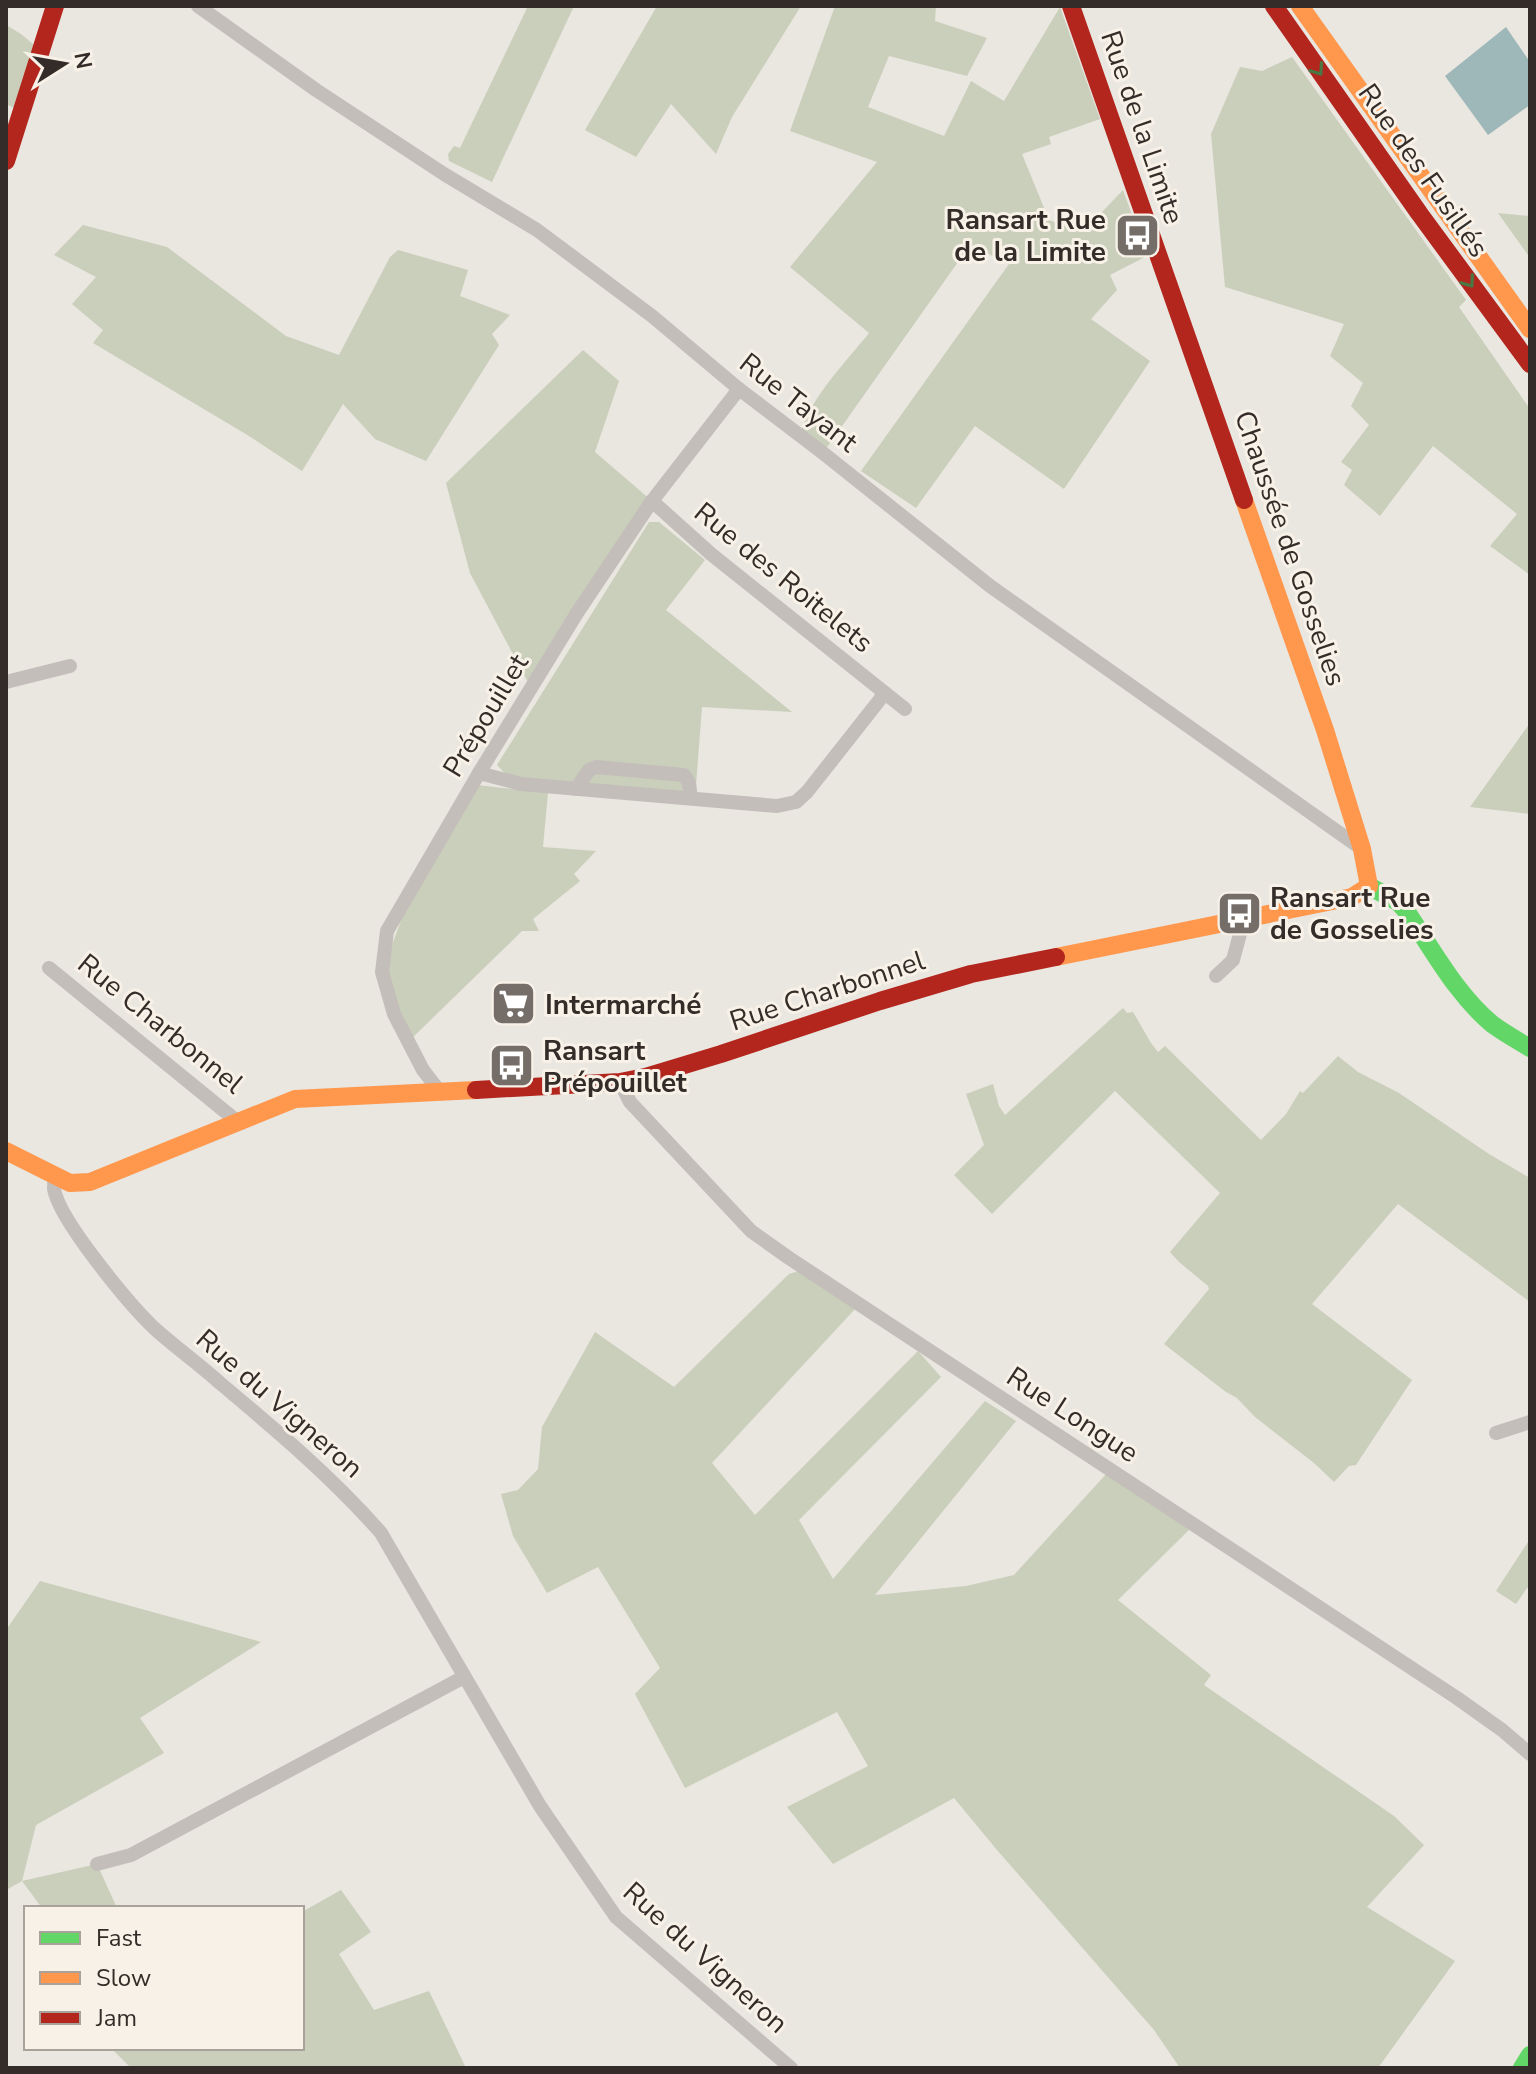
<svg xmlns="http://www.w3.org/2000/svg" width="1536" height="2074" font-family="'Nunito Sans',sans-serif">
<style>
.green{fill:#cacfbb}
.water{fill:#9eb8ba}
.lines{fill:none;stroke-linecap:round;stroke-linejoin:round}
.street{stroke:#c3beb9;stroke-width:14}
.fast{stroke:#63d668;stroke-width:18}
.slow{stroke:#ff974d;stroke-width:18}
.jam{stroke:#b3261e;stroke-width:18}
.oneway{stroke:#497845}
.labels{text-anchor:middle;stroke-width:6;stroke-linejoin:round;paint-order:stroke}
.street-label{font-size:28px;fill:#342c28;stroke:#f7f1e7}
.poi-label{font-size:28px;font-weight:bold;fill:#342c28;stroke:#f7f1e7;text-anchor:start}
</style>
<rect width="100%" height="100%" fill="#eae6e0"/>
<g class="green">
<polygon points="528,6 574,6 492,182 449,161 448,154 454,146 460,148"/>
<polygon points="657,6 801,6 732,117 716,154 671,104 636,157 585,130"/>
<path d="M 835,6 L 936,6 L 935,21 L 987,38 L 967,76 L 889,56 L 868,107 L 944,136 L 971,81 L 1004,101 L 1060,7 L 1100,119 L 1049,137 L 1051,144 L 1022,154 L 1049,220 L 1083,232 L 1123,190 L 1147,256 L 1110,275 L 1117,290 L 1091,319 L 1150,361 L 1064,489 L 975,426 L 916,508 L 861,471 L 1009,264 L 970,245 L 823,453 L 801,430 C 814,394 845,363 869,333 L 790,267 L 877,162 L 790,131 Z"/>
<polygon points="6,25 21,34 34,45 16,109 6,104"/>
<polygon points="1292,57 1466,300 1459,307 1530,409 1530,575 1490,546 1517,514 1433,446 1380,516 1344,485 1352,470 1341,462 1369,425 1351,406 1363,383 1330,356 1344,324 1225,287 1211,134 1240,67 1262,71"/>
<polygon points="1498,213 1530,216 1530,258"/>
<polygon points="83,225 167,247 286,336 339,355 390,257 398,250 468,270 460,296 510,315 492,334 499,345 426,461 375,439 343,404 302,471 249,436 93,343 103,330 72,304 96,277 54,255"/>
<polygon points="583,350 619,381 595,452 652,501 531,688 470,573 446,483"/>
<polygon points="649,522 659,522 705,560 666,610 792,712 702,707 695,798 513,782 497,765"/>
<polygon points="1530,723 1530,814 1470,807"/>
<polygon points="478,785 548,793 543,847 596,851 574,874 580,881 533,919 539,931 522,931 408,1042 382,972 403,915"/>
<polygon points="1123,1008 1127,1013 1133,1012 1151,1043 1158,1052 1165,1046 1261,1140 1286,1114 1300,1091 1303,1093 1338,1056 1358,1072 1399,1093 1489,1154 1530,1178 1530,1302 1398,1204 1312,1304 1412,1380 1356,1465 1349,1466 1334,1482 1314,1463 1255,1417 1237,1398 1226,1392 1164,1344 1209,1289 1208,1286 1179,1262 1170,1252 1220,1193 1115,1091 992,1214 954,1175 984,1145 966,1094 993,1084 999,1106 1005,1115"/>
<polygon points="802,1270 856,1308 712,1463 755,1515 918,1351 941,1377 799,1520 833,1579 985,1401 1016,1421 875,1595 966,1586 1014,1575 1108,1472 1191,1528 1118,1600 1211,1675 1204,1685 1394,1816 1424,1845 1367,1907 1455,1961 1378,2068 1180,2068 1154,2030 997,1850 954,1798 833,1864 787,1807 868,1766 837,1712 685,1788 635,1694 660,1668 598,1567 547,1593 513,1536 501,1494 518,1490 538,1469 542,1427 595,1332 674,1387 789,1274"/>
<polygon points="1530,1539 1530,1588 1527,1588 1516,1604 1496,1591"/>
<polygon points="40,1581 261,1642 140,1718 164,1753 36,1825 22,1881 97,1864 117,1908 42,1908 22,1881 6,1890 6,1630"/>
<polygon points="341,1890 371,1932 339,1954 374,2010 429,1991 466,2068 131,2068 111,2048 302,2048 302,1912"/>
</g>
<polygon class="water" points="1506,27 1530,62 1530,105 1488,135 1445,76"/>
<g class="lines">
<g class="street">
<polyline points="198,6 316,90 444,174 537,230 652,316 739,389 823,453 990,586 1362,849"/>
<polyline points="652,501 711,554 905,709"/>
<polyline points="6,682 70,666"/>
<polyline points="479,773 521,784 777,806 796,802 807,792 885,693"/>
<polyline points="576,789 589,770 596,767 684,775 689,783 691,798"/>
<polyline points="49,968 238,1122"/>
<polyline points="1216,976 1233,960 1244,919"/>
<polyline points="620,1082 630,1102 751,1231 789,1258 1457,1698 1502,1730 1530,1754"/>
<polyline points="440,1092 423,1070 394,1014 382,972 387,931 479,773 577,613 652,501 739,389"/>
<path d="M 55,1177 C 54,1182 54,1185 54,1189 C 59,1220 130,1305 154,1328 C 175,1347 199,1364 220,1383 C 276,1430 333,1478 381,1533 L 540,1806 L 616,1917 L 791,2068"/>
<polyline points="1496,1433 1530,1422"/>
<polyline points="97,1864 131,1855 464,1677"/>
</g>
<g class="fast">
<path d="M 1369,886 L 1398,902 L 1407,912 C 1433,950 1456,994 1492,1024 C 1504,1033 1517,1040 1530,1048"/>
<polyline points="1522,2068 1530,2055"/>
</g>
<g class="slow">
<polyline points="1300,6 1530,329"/>
<polyline points="1244,500 1325,730 1362,849 1369,886"/>
<polyline points="1056,957 1352,897 1369,886"/>
<polyline points="6,1151 70,1183 90,1182 295,1099 476,1090"/>
</g>
<g class="jam">
<polyline points="1071,6 1244,500"/>
<polyline points="1274,6 1419,213 1530,364"/>
<polyline points="6,161 55,6"/>
<polyline points="476,1090 620,1082 645,1077 721,1054 880,1001 971,974 1056,957"/>
</g>
</g>
<defs><path id="oneway-chevron" d="M-2-3.5L2.5 0L-2 3.5" fill="none" stroke-width="1.6" stroke-linecap="round" stroke-linejoin="round" transform="scale(2)"/></defs>
<g class="oneway">
<use href="#oneway-chevron" transform="translate(1318 70) rotate(55)"/>
<use href="#oneway-chevron" transform="translate(1469 282) rotate(54)"/>
</g>
<defs>
<symbol id="bus-square" viewBox="-11 -11 22 22"><rect x="-9" y="-9" width="18" height="18" rx="4" fill="#746d68" stroke="#f7f1e7"/><path d="M-5-6H5V4H4V6H2V4H-2V6H-4V4H-5ZM-3.5-4V0h7V-4ZM-3.5 1.2v1.5H-2V1.2ZM2 1.2v1.5H3.5V1.2Z" fill="#fff"/></symbol>
<symbol id="supermarket-square" viewBox="-11 -11 22 22"><rect x="-9" y="-9" width="18" height="18" rx="4" fill="#746d68" stroke="#f7f1e7"/><path d="M-6-5.5h2.5l.6 2H6L4.5 2H-2.5L-4.4-4H-6ZM-1.5 3.2a1.3 1.3 0 1 0 .1 0ZM3 3.2a1.3 1.3 0 1 0 .1 0Z" fill="#fff"/></symbol>
</defs>
<g fill-rule="evenodd">
<use href="#bus-square" x="1112" y="210" width="51" height="51"/>
<use href="#bus-square" x="1214" y="888" width="51" height="51"/>
<use href="#supermarket-square" x="488" y="978" width="51" height="51"/>
<use href="#bus-square" x="486" y="1040" width="51" height="51"/>
</g>
<g class="labels">
<g class="street-label">
<text transform="translate(1143 127) rotate(71)" y="10">Rue de la Limite</text>
<text transform="translate(1424 170) rotate(55)" y="10">Rue des Fusillés</text>
<text transform="translate(799 402) rotate(38)" y="10">Rue Tayant</text>
<text transform="translate(1291 548) rotate(71)" y="10">Chaussée de Gosselies</text>
<text transform="translate(784 577) rotate(39)" y="10">Rue des Roitelets</text>
<text transform="translate(485 715) rotate(-59)" y="10">Prépouillet</text>
<text transform="translate(827 990) rotate(-18)" y="10">Rue Charbonnel</text>
<text transform="translate(161 1023) rotate(39)" y="10">Rue Charbonnel</text>
<text transform="translate(280 1403) rotate(41)" y="10">Rue du Vigneron</text>
<text transform="translate(1073 1414) rotate(33)" y="10">Rue Longue</text>
<text transform="translate(706 1957) rotate(42)" y="10">Rue du Vigneron</text>
</g>
<g class="poi-label">
<text x="1106" y="229" text-anchor="end">Ransart Rue<tspan x="1106" dy="32">de la Limite</tspan></text>
<text x="1270" y="907">Ransart Rue<tspan x="1270" dy="32">de Gosselies</tspan></text>
<text x="545" y="1014">Intermarché</text>
<text x="543" y="1060">Ransart<tspan x="543" dy="32">Prépouillet</tspan></text>
</g>
</g>
<rect width="1536" height="2074" fill="none" stroke="#342c28" stroke-width="16"/>
<rect x="24" y="1906" width="280" height="144" fill="#f7f1e7" stroke="#a9a29b" stroke-width="2"/>
<rect x="40" y="1932" width="40" height="12" fill="#63d668" stroke="#a9a29b" stroke-width="2"/>
<text x="96" y="1946" font-size="24" fill="#342c28">Fast</text>
<rect x="40" y="1972" width="40" height="12" fill="#ff974d" stroke="#a9a29b" stroke-width="2"/>
<text x="96" y="1986" font-size="24" fill="#342c28">Slow</text>
<rect x="40" y="2012" width="40" height="12" fill="#b3261e" stroke="#a9a29b" stroke-width="2"/>
<text x="96" y="2026" font-size="24" fill="#342c28">Jam</text>
<g transform="translate(64 64) rotate(79)" stroke="#f7f1e7" stroke-width="6" paint-order="stroke">
<path d="M0-6L14 30L0 20L-14 30Z" fill="#342c28"/>
<text y="-12" font-size="22" font-weight="bold" text-anchor="middle" fill="#342c28">N</text>
</g>
</svg>
